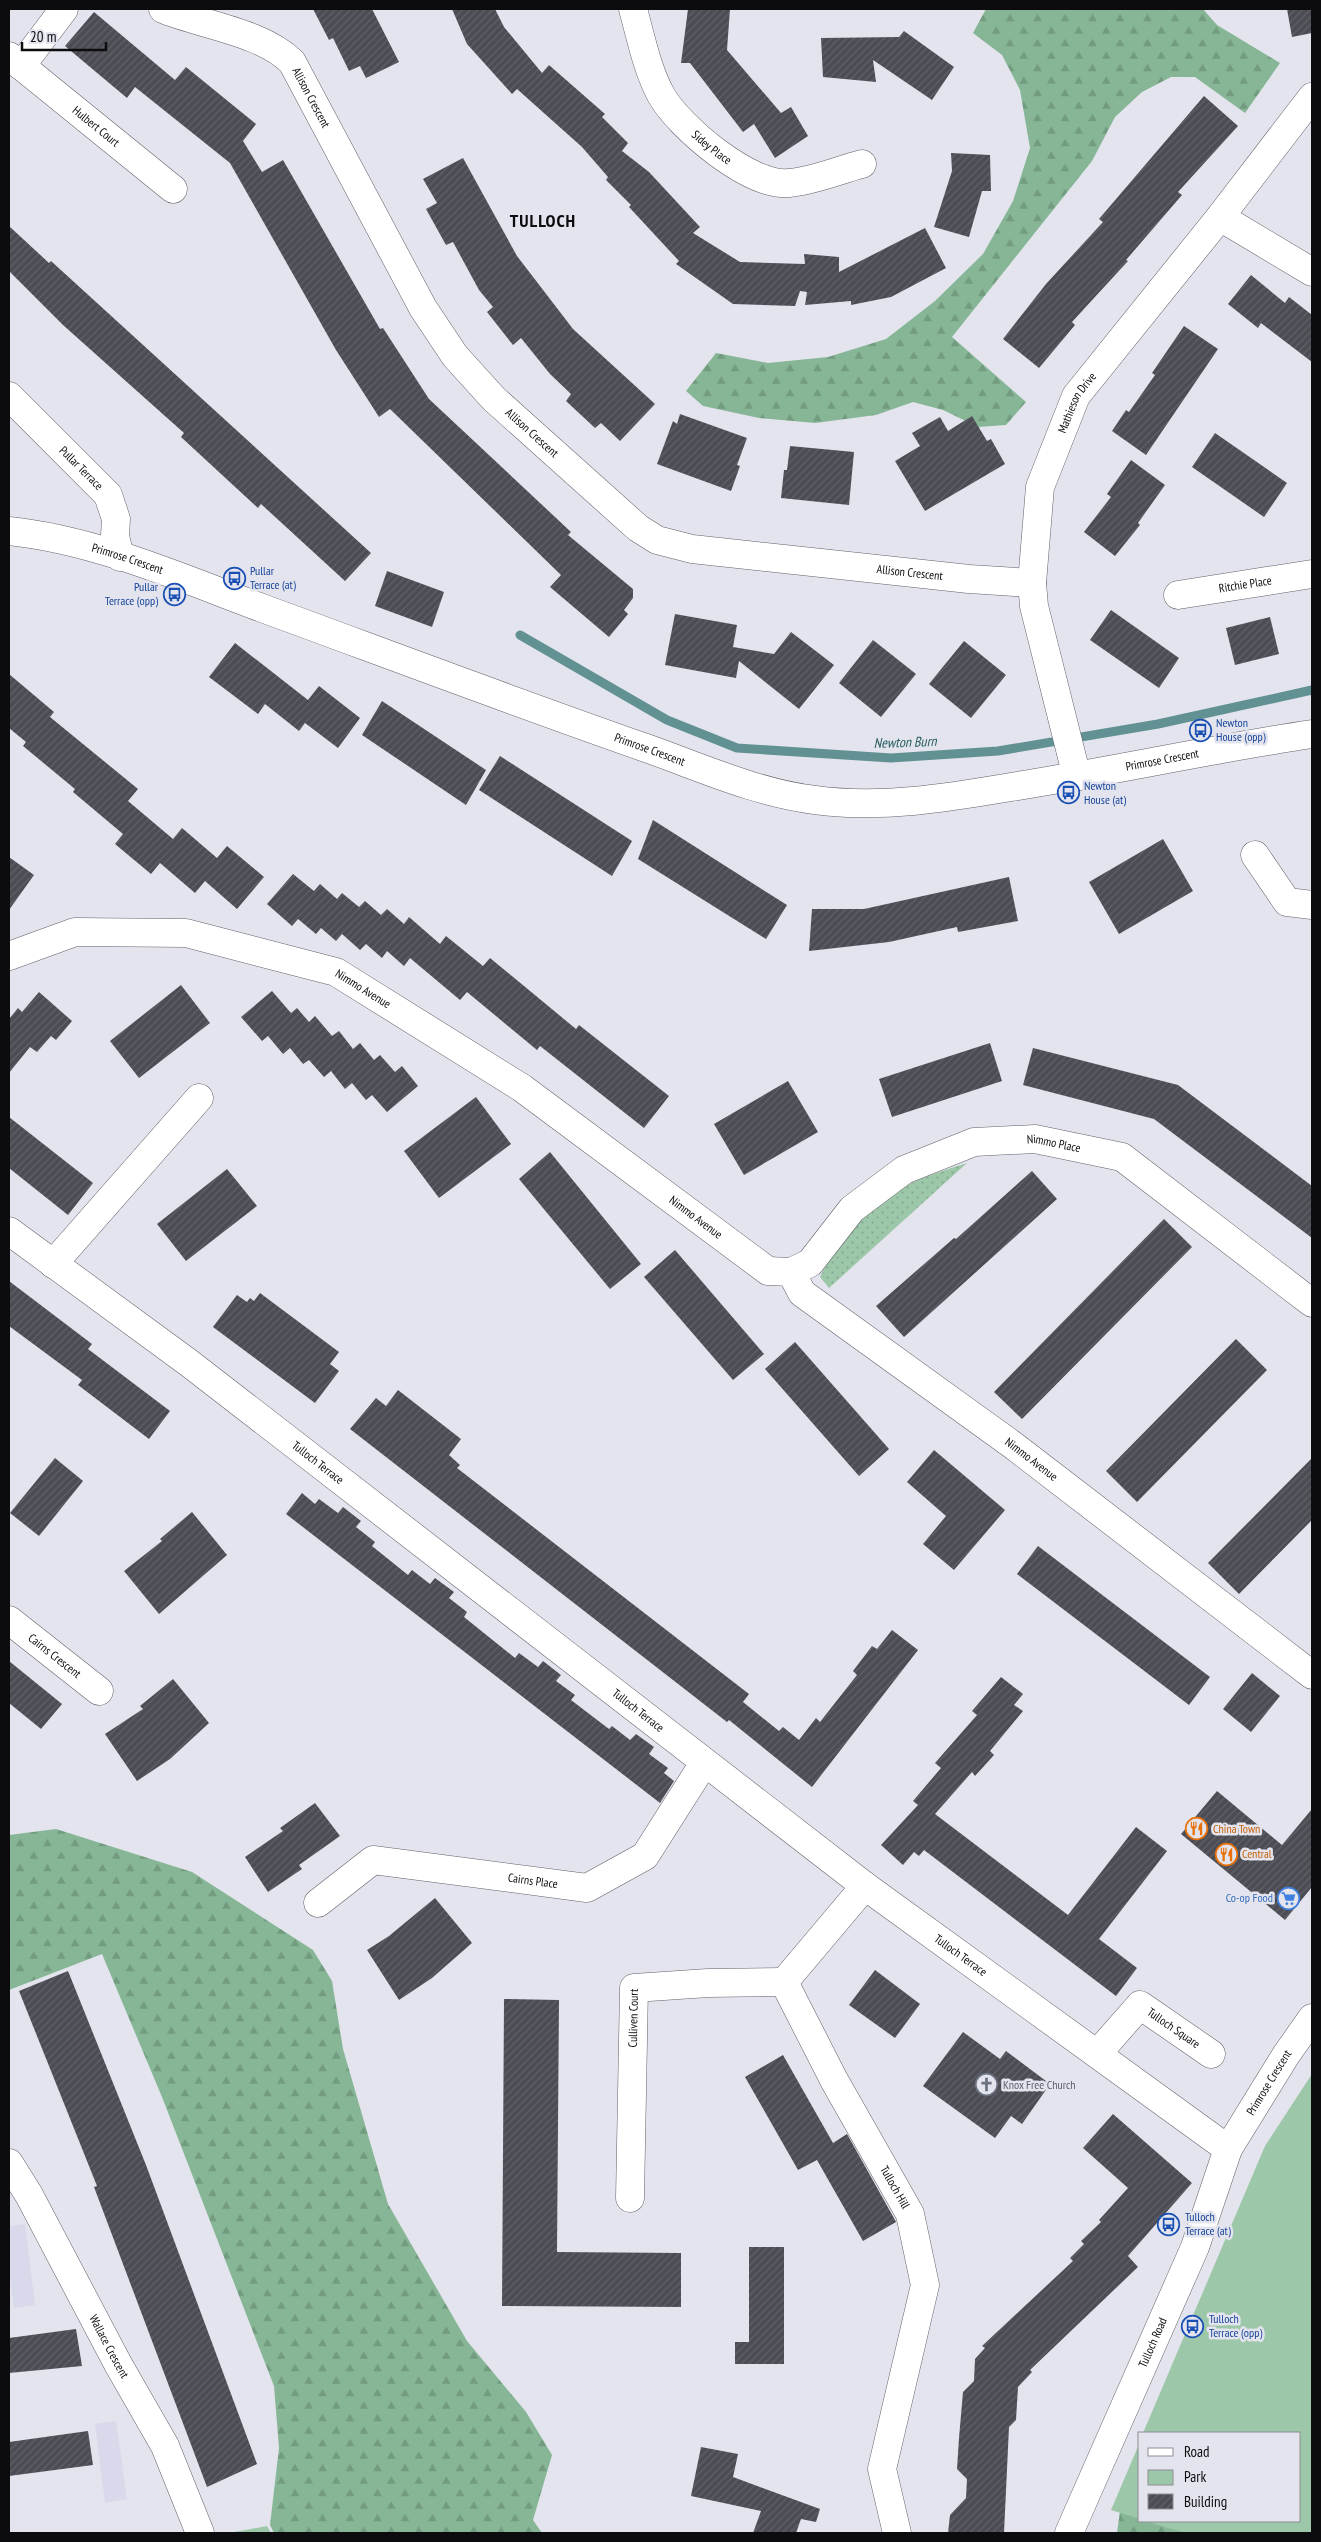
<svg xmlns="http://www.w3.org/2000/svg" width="1321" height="2542" font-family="'PT Sans Narrow',sans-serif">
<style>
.built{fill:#d8d9ea}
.grass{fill:url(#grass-dots)}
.forest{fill:url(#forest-firs)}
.green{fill:#9dc7a9}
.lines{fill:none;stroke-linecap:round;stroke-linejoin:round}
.stream{stroke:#619192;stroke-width:9}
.building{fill:url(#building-hatch)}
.street-casing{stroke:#606169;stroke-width:29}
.street{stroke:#fff;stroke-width:28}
.labels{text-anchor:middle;stroke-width:5;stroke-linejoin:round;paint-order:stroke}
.street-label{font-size:12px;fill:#0c0c0f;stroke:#e3e4ed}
.transit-label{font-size:12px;fill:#164399;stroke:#e3e4ed;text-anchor:start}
.food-label{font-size:12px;fill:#c56008;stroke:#e3e4ed;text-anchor:start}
.shop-label{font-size:12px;fill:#366cbe;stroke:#e3e4ed;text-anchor:end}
.worship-label{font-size:12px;fill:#5b616d;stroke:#e3e4ed;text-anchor:start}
.water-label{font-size:14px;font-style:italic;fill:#245d5e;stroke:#e3e4ed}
.district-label{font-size:18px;font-weight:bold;letter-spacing:1px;fill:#0c0c0f;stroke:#e3e4ed}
</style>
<defs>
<pattern id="grass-dots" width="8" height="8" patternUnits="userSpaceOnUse" patternTransform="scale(1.25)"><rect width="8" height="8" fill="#9dc7a9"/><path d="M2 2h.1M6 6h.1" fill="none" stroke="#86aa90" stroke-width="1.8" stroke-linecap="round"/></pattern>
<pattern id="forest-firs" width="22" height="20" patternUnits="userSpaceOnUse" patternTransform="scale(1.25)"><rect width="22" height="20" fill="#86b695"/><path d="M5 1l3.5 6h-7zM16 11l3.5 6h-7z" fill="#729b7f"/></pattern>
<pattern id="building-hatch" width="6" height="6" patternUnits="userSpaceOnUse" patternTransform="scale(1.25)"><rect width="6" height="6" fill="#4c4d54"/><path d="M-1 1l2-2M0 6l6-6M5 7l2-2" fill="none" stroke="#616268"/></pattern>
</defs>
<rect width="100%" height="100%" fill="#e3e4ed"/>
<g class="built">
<polygon points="25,2224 35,2305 14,2308 9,2270 9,2226"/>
<polygon points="116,2421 127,2499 105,2503 95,2424"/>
</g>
<path class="grass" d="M 967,1163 L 829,1288 L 820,1277 C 840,1235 877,1197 920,1179 C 935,1173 951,1168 967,1163 Z"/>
<g class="forest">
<polygon points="986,9 1203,9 1217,25 1280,63 1245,113 1195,77 1171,77 1142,92 1115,117 1092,161 952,337 1026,402 1006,425 978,427 943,410 913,402 876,415 815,423 759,418 703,406 686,391 716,353 768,363 828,357 886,339 935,301 983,254 1013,201 1030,148 1020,90 1002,55 973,33"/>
<polygon points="56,1829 192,1872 313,1950 332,1981 343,2049 388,2204 467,2341 526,2412 552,2455 533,2520 542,2533 274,2533 270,2525 279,2448 274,2386 162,2097 102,1954 9,1990 9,1835"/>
<polygon points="1140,2500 1140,2521 1263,2521 1274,2533 1117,2533 1120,2511"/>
</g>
<g class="green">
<polygon points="1312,2074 1312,2533 1185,2533 1145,2521 1300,2521 1300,2433 1143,2433 1265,2146"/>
<polygon points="1140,2442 1140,2519 1111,2510"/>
<polygon points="267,2526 271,2533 229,2533"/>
</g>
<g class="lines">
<polyline class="stream" points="520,635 667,720 737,748 891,758 998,751 1158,724 1312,690"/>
</g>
<g class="building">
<polygon points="313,9 372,9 399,62 366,78 360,66 349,71 333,38 329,40"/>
<polygon points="452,9 495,9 504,27 542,73 549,65 605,114 602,117 628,143 622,151 649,172 700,227 693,233 740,262 805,264 804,254 839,257 839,272 925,228 946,268 891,297 851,305 851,301 805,305 807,292 800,291 795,306 733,304 676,264 679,261 629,207 631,205 606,180 608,177 582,147 517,89 512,94 467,44"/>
<polygon points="688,9 730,9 727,50 781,113 791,107 808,136 775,158 754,124 743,132 690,63 681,63"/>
<polygon points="1287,9 1312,9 1312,33 1292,37"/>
<polygon points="94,12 175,80 186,67 256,124 243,141 262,172 283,160 380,329 383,328 429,399 571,532 568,535 633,589 633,598 624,610 628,614 609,637 550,587 561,575 390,409 379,417 336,350 230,163 135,87 127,98 65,46"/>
<polygon points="904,31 954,67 932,100 873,60 876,82 823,77 821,38 899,37"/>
<polygon points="1204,96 1238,126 1178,192 1182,195 1126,260 1128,261 1072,322 1075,325 1039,368 1003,339 1046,284 1103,222 1099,219"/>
<polygon points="951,153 990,155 991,191 982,191 969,237 934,227 952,171"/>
<polygon points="463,158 517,256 573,329 655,404 620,441 601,423 595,428 566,401 571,394 550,374 521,338 513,345 487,312 493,307 479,290 453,242 446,245 426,209 437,203 423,179"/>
<polygon points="9,226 49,263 51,261 371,553 345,581 261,504 258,508 181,437 184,433 63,325 9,271"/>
<polygon points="1251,275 1285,303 1289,297 1312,315 1312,362 1261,323 1258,328 1228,304"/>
<polygon points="1184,326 1218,349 1146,455 1112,431 1126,410 1129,412 1155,375 1152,373"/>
<polygon points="680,414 747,438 737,465 740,466 731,491 657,464 673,421 677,424"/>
<polygon points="972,416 987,441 991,439 1005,464 925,511 895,461 920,446 912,433 940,417 948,431"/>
<polygon points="1215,433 1287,483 1264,517 1192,467"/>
<polygon points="790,446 854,452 849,505 781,498 784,470 787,470"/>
<polygon points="1131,460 1165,485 1138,523 1140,525 1115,556 1084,532 1111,497 1107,494"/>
<polygon points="387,571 444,592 432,627 375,606"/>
<polygon points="1111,610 1179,658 1159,688 1090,640"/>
<polygon points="675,614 737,625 733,647 774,654 791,632 834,665 799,709 739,661 736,678 665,665"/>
<polygon points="1270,617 1279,654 1235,665 1226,628"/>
<polygon points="873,640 916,674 881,717 839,683"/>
<polygon points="964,641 1006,675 971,718 929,684"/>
<polygon points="235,643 308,700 319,686 360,718 338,748 305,723 299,731 265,704 258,714 209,677"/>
<polygon points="9,674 54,712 50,717 138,789 128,801 173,839 182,828 217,858 227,846 264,877 237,909 205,881 195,893 160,863 151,874 115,844 123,834 73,792 75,789 23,746 26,742 9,728"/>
<polygon points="382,701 486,770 466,805 362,735"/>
<polygon points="500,756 632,841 612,876 479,790"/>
<polygon points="653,820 787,905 766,939 638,859"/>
<polygon points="1163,839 1193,891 1119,934 1089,882"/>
<polygon points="9,857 34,875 9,910"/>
<polygon points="293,874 314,891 320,884 337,899 342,893 359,907 365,901 381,915 387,909 404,924 409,917 440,944 446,936 483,966 490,958 576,1029 579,1025 669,1096 644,1128 540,1046 537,1050 467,992 460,1000 410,958 404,966 387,951 382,958 366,944 360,950 342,934 336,941 321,928 316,934 298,919 292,926 267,904"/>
<polygon points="1009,877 1018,921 958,932 957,927 889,942 809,951 812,909 864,909"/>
<polygon points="181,985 210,1023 139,1078 110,1041"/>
<polygon points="272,991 291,1013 297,1008 309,1022 315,1016 332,1036 339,1031 353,1049 360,1043 374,1060 380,1055 395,1072 402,1066 418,1086 387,1112 372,1095 366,1100 352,1083 345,1089 331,1071 324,1077 309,1060 303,1064 290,1048 283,1054 268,1036 262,1041 241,1017"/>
<polygon points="39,992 72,1021 56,1040 51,1036 37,1052 30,1047 9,1073 9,1019 18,1008 22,1012"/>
<polygon points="990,1043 1002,1081 892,1117 879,1079"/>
<polygon points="1033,1048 1178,1085 1312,1186 1312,1238 1154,1119 1023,1085"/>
<polygon points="788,1081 818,1132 744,1175 714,1124"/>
<polygon points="476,1097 511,1144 439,1198 404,1151"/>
<polygon points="9,1117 93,1183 68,1215 9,1168"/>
<polygon points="550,1152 641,1264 610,1289 519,1179"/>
<polygon points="227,1169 257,1206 186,1261 157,1224"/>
<polygon points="1032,1171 1057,1199 904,1337 876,1306 954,1238 956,1239"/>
<polygon points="1164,1219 1192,1247 1022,1419 994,1392"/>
<polygon points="675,1250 764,1354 733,1380 644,1277"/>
<polygon points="9,1281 92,1344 88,1349 170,1411 149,1439 78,1385 82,1380 9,1326"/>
<polygon points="260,1293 339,1352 330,1364 339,1371 315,1403 213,1327 237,1295 247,1302 250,1298 254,1301"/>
<polygon points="1236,1339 1267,1370 1137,1502 1106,1471"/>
<polygon points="795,1342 889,1449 859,1476 765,1369"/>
<polygon points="398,1390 461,1439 449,1455 460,1465 457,1468 749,1694 743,1702 779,1731 783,1727 799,1740 816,1718 820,1722 857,1675 853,1671 872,1646 877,1649 892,1630 918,1650 812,1787 729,1720 727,1722 350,1429 376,1398 386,1406"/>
<polygon points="934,1450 1005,1510 954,1570 923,1544 946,1516 907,1482"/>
<polygon points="55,1458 83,1481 39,1536 10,1513"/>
<polygon points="1312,1458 1312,1520 1239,1594 1208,1563"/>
<polygon points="302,1493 315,1504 319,1499 338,1513 343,1507 361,1521 356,1527 375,1542 372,1546 408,1575 412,1570 430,1584 435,1578 454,1592 449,1598 467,1612 464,1617 515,1658 519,1653 538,1667 543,1661 561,1675 556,1681 575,1695 571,1700 609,1729 612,1726 630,1740 636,1734 654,1747 649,1754 668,1768 664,1773 674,1781 660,1803 286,1514"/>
<polygon points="192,1512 227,1555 159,1614 124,1571 162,1541 160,1539"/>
<polygon points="1038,1546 1210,1677 1189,1705 1017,1574"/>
<polygon points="9,1661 62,1704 41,1729 9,1703"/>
<polygon points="1252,1673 1280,1696 1251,1732 1223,1709"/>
<polygon points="1001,1677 1023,1694 1014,1705 1023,1711 990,1751 994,1755 975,1776 972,1772 935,1814 1068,1915 1136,1827 1167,1851 1099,1939 1137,1968 1116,1996 924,1850 919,1856 914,1852 903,1865 881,1845 918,1805 913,1801 941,1768 935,1763 977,1715 972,1711"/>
<polygon points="173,1679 209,1723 170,1759 137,1781 105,1734 143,1709 140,1706"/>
<polygon points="1217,1791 1282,1845 1312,1809 1312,1887 1285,1920 1181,1834"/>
<polygon points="315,1803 340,1836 299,1865 302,1869 268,1892 245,1857 283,1831 280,1828"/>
<polygon points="435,1898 472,1943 432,1978 399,2000 367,1950 389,1936"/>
<polygon points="875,1970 920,2004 895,2038 849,2005"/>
<polygon points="68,1971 146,2165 257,2464 207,2487 94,2187 97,2186 19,1991"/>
<polygon points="504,1999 559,2000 557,2252 681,2253 681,2307 502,2306"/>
<polygon points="963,2032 1000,2059 1006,2051 1050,2084 1022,2124 1011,2116 995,2138 923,2086"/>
<polygon points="783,2055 833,2143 847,2134 895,2220 896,2222 863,2241 817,2160 798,2170 745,2077"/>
<polygon points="1113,2114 1192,2183 1128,2256 1138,2267 1030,2370 1032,2372 1018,2387 1016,2420 1009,2427 1004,2533 948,2533 950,2515 966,2498 967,2479 957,2469 959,2438 963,2392 974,2381 975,2359 985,2348 982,2346 1073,2261 1070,2258 1084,2244 1081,2241 1101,2222 1099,2220 1128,2188 1083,2148"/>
<polygon points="749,2247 784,2247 784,2364 735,2364 735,2342 749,2342"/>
<polygon points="76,2329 82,2366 9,2373 9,2338"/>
<polygon points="88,2431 93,2465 9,2476 9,2442"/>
<polygon points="701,2447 738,2454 733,2477 820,2509 816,2522 801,2519 796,2533 753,2533 761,2511 691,2496"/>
</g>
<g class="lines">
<defs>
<g id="street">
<path id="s1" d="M 163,9 C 202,25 262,32 292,62 L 423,308 L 455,356 L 494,399 L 638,528 L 657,540 L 692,549 L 969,579 L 1032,583"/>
<path id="s2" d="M 633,9 C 641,38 647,69 661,95 C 679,127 750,187 789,183 C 813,181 839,170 862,164"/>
<path id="s3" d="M 9,56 L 173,189"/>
<polyline points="21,66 64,9"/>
<polyline points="1220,217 1312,272"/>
<path id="s4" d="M 9,396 L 108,495 L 116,519 L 115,536 L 120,557"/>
<path id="s5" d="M 9,531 C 96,540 181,578 262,608 C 390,655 517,703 646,748 C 700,767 757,793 815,800 C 880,809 946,798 1011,787 C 1112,771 1211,749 1312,734"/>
<path id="s6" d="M 1178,595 L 1312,574"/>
<path id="s7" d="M 1077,777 L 1034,606 L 1032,583 L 1040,487 L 1076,396 L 1220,217 L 1312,97"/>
<polyline points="1255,855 1287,902 1312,905"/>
<path id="s8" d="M 9,956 L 75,932 L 186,933 L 336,972 L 522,1088 L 768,1271 L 791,1272 L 802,1293 L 1014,1446 L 1312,1675"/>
<path id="s9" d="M 9,1231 L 189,1363 L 865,1886 L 1228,2149"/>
<polyline points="53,1264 199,1098"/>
<path id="s10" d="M 791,1272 L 810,1263 L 852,1209 L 904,1170 L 974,1142 L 1035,1139 L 1122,1157 L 1312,1303"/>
<path id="s11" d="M 9,1620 L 99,1691"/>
<path id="s12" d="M 865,1886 L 784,1982 L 834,2080 L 910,2214 L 925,2285 L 882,2469 L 897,2533"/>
<path id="s13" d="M 318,1903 L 373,1860 L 587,1888 L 645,1856 L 704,1763"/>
<path id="s14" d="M 1097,2054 L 1140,2005 L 1211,2054"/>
<path id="s15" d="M 9,2163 L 29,2195 L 118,2364 L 165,2446 L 200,2533"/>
<path id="s16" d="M 630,2198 L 634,1988 L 708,1983 L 784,1982"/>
<path id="s17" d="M 1069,2533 L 1195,2247 L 1228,2149 L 1286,2055 L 1312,2018"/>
</g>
</defs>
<use href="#street" class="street-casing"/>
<use href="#street" class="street"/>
</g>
<defs>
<symbol id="bus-ring" viewBox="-11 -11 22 22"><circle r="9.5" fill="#e3e4ed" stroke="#1a4fb4" stroke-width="1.5"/><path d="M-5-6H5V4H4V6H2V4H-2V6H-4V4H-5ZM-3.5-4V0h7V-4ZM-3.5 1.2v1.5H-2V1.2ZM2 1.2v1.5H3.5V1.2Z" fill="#1a4fb4"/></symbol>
<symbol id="restaurant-ring" viewBox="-11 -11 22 22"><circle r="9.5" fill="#e3e4ed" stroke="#e8710a" stroke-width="1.5"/><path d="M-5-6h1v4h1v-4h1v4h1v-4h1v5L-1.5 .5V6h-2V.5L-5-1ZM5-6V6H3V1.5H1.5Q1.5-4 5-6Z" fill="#e8710a"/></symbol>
<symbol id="supermarket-ring" viewBox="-11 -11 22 22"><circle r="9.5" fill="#e3e4ed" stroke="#3f7fe0" stroke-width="1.5"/><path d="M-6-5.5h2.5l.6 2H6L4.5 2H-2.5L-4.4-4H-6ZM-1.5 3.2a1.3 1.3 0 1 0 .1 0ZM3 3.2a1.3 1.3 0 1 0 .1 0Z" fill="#3f7fe0"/></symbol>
<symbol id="church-ring" viewBox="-11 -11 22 22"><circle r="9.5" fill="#e3e4ed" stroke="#6b7280" stroke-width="1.5"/><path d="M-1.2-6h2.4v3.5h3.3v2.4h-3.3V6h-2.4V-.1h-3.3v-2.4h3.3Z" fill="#6b7280"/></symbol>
</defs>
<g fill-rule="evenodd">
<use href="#bus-ring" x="222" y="566" width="25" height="25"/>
<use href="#bus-ring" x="162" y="582" width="25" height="25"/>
<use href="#bus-ring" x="1188" y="718" width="25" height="25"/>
<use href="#bus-ring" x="1056" y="780" width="25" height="25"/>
<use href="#restaurant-ring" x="1184" y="1816" width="25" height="25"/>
<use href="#restaurant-ring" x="1214" y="1842" width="25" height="25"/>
<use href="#supermarket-ring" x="1276" y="1886" width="25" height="25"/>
<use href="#church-ring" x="974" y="2072" width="25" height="25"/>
<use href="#bus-ring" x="1156" y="2212" width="25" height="25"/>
<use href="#bus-ring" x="1180" y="2314" width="25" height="25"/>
</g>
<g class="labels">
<g class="street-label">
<text dy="4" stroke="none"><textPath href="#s1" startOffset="181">Allison Crescent</textPath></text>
<text dy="4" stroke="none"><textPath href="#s3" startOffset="112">Hulbert Court</textPath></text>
<text dy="4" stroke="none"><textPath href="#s2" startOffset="164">Sidey Place</textPath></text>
<text dy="4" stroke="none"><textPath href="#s7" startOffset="388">Mathieson Drive</textPath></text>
<text dy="4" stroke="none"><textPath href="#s1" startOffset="586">Allison Crescent</textPath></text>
<text dy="4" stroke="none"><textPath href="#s4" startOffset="102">Pullar Terrace</textPath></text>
<text dy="4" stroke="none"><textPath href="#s5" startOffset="122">Primrose Crescent</textPath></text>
<text dy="4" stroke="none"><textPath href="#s1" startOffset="1006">Allison Crescent</textPath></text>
<text dy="4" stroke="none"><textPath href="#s6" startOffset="68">Ritchie Place</textPath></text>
<text dy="4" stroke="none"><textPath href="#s5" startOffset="678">Primrose Crescent</textPath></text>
<text dy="4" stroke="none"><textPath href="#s5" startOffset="1202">Primrose Crescent</textPath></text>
<text dy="4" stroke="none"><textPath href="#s8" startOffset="368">Nimmo Avenue</textPath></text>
<text dy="4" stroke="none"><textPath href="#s10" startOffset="310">Nimmo Place</textPath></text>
<text dy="4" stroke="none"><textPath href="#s8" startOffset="772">Nimmo Avenue</textPath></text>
<text dy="4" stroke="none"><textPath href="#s8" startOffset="1192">Nimmo Avenue</textPath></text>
<text dy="4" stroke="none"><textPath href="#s9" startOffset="386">Tulloch Terrace</textPath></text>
<text dy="4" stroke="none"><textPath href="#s11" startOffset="58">Cairns Crescent</textPath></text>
<text dy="4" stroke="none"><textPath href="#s9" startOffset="791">Tulloch Terrace</textPath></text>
<text dy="4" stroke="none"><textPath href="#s13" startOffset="231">Cairns Place</textPath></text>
<text dy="4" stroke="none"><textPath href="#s9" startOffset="1196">Tulloch Terrace</textPath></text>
<text dy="4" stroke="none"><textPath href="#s16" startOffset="180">Culliven Court</textPath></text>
<text dy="4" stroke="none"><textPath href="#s14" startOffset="106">Tulloch Square</textPath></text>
<text dy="4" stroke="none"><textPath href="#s17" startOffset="494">Primrose Crescent</textPath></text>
<text dy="4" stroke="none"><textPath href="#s12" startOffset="359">Tulloch Hill</textPath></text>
<text dy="4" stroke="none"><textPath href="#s17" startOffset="208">Tulloch Road</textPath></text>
<text dy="4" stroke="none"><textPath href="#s15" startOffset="209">Wallace Crescent</textPath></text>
</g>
<g class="transit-label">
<text x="250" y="575">Pullar<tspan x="250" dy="14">Terrace (at)</tspan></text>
<text x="158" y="591" text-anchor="end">Pullar<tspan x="158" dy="14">Terrace (opp)</tspan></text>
<text x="1216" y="727">Newton<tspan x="1216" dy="14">House (opp)</tspan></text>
<text x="1084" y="790">Newton<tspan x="1084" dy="14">House (at)</tspan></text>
<text x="1185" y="2221">Tulloch<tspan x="1185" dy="14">Terrace (at)</tspan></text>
<text x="1209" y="2323">Tulloch<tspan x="1209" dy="14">Terrace (opp)</tspan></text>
</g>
<g class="food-label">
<text x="1213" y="1833">China Town</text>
<text x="1242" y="1858">Central</text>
</g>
<g class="shop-label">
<text x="1273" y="1902">Co-op Food</text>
</g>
<g class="worship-label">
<text x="1003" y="2089">Knox Free Church</text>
</g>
<g class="water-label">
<text transform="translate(905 742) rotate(-2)" y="5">Newton Burn</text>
</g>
<g class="district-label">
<text x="543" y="227">TULLOCH</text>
</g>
</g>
<rect width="1321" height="2542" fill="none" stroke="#0c0c0f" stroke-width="20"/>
<rect x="1138" y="2432" width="162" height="90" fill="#e3e4ed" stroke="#8d8e94"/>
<rect x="1148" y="2448" width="25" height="8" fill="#ffffff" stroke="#8d8e94"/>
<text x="1184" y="2457" font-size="15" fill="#0c0c0f">Road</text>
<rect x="1148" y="2470" width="25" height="15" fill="#9dc7a9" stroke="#8d8e94"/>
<text x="1184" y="2482" font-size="15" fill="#0c0c0f">Park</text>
<rect x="1148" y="2494" width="25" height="15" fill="url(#building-hatch)" stroke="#8d8e94"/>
<text x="1184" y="2507" font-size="15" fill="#0c0c0f">Building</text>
<path d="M22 42v8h84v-8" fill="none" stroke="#0c0c0f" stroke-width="2.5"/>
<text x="30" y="42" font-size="15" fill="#0c0c0f" stroke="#e3e4ed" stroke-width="4" paint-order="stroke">20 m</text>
</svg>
